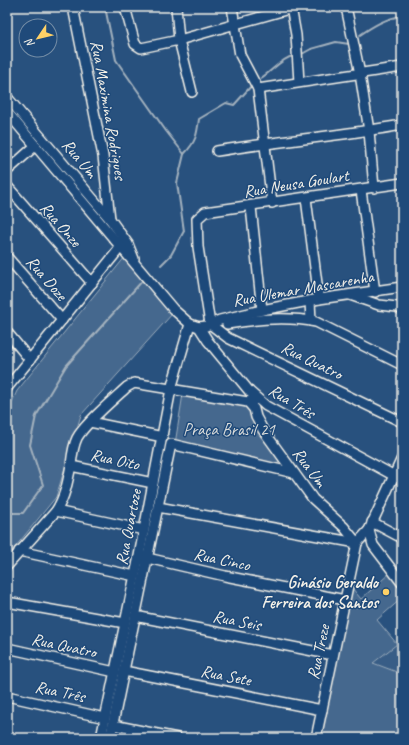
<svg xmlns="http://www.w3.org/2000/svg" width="409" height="745" font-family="Caveat,sans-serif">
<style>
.built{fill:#375d86}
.green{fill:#45688e;stroke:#9cacbb}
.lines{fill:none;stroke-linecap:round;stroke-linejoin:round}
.stream{stroke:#a4b2be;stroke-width:2}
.minor-casing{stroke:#f4f1e8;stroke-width:12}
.minor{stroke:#1f4a7a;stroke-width:9}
.poi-dot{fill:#ffd166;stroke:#1f4a7a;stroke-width:1.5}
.labels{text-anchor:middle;stroke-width:3;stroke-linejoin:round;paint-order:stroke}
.street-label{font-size:17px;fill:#f4f1e8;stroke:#1f4a7a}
.park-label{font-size:17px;fill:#dadcda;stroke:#1f4a7a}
.poi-label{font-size:17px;font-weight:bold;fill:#f4f1e8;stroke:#1f4a7a;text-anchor:end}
</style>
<rect width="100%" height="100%" fill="#28517e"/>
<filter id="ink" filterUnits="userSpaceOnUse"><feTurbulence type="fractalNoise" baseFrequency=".025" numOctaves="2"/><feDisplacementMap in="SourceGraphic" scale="8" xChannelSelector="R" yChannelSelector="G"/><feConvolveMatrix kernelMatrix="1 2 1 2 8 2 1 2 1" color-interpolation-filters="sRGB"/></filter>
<g filter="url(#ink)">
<polygon class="built" points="402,639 402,674 373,663 397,644"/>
<g class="green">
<polygon points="125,257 173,313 81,415 56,497 7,557 7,413 17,391"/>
<polygon points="183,394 249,406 289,469 175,444"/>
<polygon points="391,572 402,585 402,598 377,620 397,644 373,663 402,674 402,738 321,738 352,588 361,599"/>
</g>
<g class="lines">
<g class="stream">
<polyline points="105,7 116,60 166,131 184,154"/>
<path d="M 360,35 C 373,26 386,18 402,16"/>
<polyline points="302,54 311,49 336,42 349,44"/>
<path d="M 261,78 C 271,72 282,58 293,56"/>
<path d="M 184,154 C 196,142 197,135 199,119 L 226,103 L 234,105 L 253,84"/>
<polyline points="161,265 171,255 184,231 177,183 184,154"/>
<polyline points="7,513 23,513 43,485 30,445 36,416 66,366 144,279"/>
</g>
<defs>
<g id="minor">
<polyline points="73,7 103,156 110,219"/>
<polyline points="125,7 135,44 141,48 179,40 296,7"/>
<polyline points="176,7 179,40 192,92"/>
<polyline points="232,7 240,55 258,89 272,203"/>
<polyline points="291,7 296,35 299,82"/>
<polyline points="346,7 360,74 369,131 374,188"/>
<polyline points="258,89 402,67"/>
<polyline points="7,97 110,219 128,244 134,259"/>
<polyline points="7,112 173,309 190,324 199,327 206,326 220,320 262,310 319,299 402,287"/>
<path d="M 217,151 C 278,141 340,136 402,125"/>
<polyline points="7,171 35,146"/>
<polyline points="7,186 92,283"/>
<polyline points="361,190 375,292"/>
<polyline points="306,198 319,299"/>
<polyline points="251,207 262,310"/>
<polyline points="7,257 62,320"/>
<polyline points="350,295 379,305 397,307 402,310"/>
<polyline points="310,301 311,321"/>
<polyline points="210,324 198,247 197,219 205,212 402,183"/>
<polyline points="210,324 228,338 402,422"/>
<path d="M 227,324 C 256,319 286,316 316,322 L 402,365"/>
<polyline points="199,327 208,341 250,392 266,406 402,480"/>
<polyline points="7,332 30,360"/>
<polyline points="7,388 120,248"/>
<polyline points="248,402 254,409 256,417 263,430 313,499 344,527 357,543"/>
<polyline points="90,422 163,437"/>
<polyline points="402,458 369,530 373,545 402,583"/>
<polyline points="71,466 153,483"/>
<polyline points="158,507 357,543"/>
<polyline points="56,511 144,530"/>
<polyline points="372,522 402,538"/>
<polyline points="19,551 135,576"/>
<polyline points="143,557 225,576 345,600"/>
<path d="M 7,566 L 56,511 C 65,497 68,481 71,465 C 72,456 73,446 77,438 C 85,423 114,399 127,387 L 134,383 L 248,402 L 257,399"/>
<polyline points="7,602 125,623"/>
<polyline points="135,616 333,655"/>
<polyline points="7,648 115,672"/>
<polyline points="124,671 322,710"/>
<polyline points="7,696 105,718"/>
<polyline points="113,725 177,738"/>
<polyline points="101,738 139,556 171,389 190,324"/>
<polyline points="110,738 171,444 294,473"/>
<polyline points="316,738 357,543 369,530"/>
</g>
</defs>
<use href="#minor" class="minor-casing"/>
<use href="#minor" class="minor"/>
</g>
</g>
<circle class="poi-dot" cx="386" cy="592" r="4"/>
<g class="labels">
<g class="street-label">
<text transform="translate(109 110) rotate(80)" y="6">Rua Maximina Rodrigues</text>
<text transform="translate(80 158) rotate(50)" y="6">Rua Um</text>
<text transform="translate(296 183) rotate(-9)" y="6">Rua Neusa Goulart</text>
<text transform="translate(61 224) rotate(49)" y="6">Rua Onze</text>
<text transform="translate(47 278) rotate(49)" y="6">Rua Doze</text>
<text transform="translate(303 288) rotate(-10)" y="6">Rua Ulemar Mascarenha</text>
<text transform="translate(312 360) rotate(26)" y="6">Rua Quatro</text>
<text transform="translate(292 401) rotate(31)" y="6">Rua Três</text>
<text transform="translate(115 459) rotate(12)" y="6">Rua Oito</text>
<text transform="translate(310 467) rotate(53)" y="6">Rua Um</text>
<text transform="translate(128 527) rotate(-79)" y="6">Rua Quartoze</text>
<text transform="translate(222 559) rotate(12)" y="6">Rua Cinco</text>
<text transform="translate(237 620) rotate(11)" y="6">Rua Seis</text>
<text transform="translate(64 645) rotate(12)" y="6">Rua Quatro</text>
<text transform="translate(318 652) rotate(-78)" y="6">Rua Treze</text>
<text transform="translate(226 675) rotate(11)" y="6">Rua Sete</text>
<text transform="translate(60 691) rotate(12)" y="6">Rua Três</text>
</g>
<g class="park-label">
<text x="229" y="435">Praça Brasil 21</text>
</g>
<g class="poi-label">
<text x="378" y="588">Ginásio Geraldo<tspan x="378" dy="20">Ferreira dos Santos</tspan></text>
</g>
</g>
<rect width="409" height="745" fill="none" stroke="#1f4a7a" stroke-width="24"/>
<rect x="12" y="12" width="385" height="721" fill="none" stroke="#f4f1e8" stroke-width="1.5" filter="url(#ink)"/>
<g transform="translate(38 38) rotate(235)"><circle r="19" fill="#1f4a7a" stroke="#748da6"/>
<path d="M0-3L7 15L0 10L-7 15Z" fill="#ffd166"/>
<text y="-6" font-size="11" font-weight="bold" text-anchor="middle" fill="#f4f1e8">N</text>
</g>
</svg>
